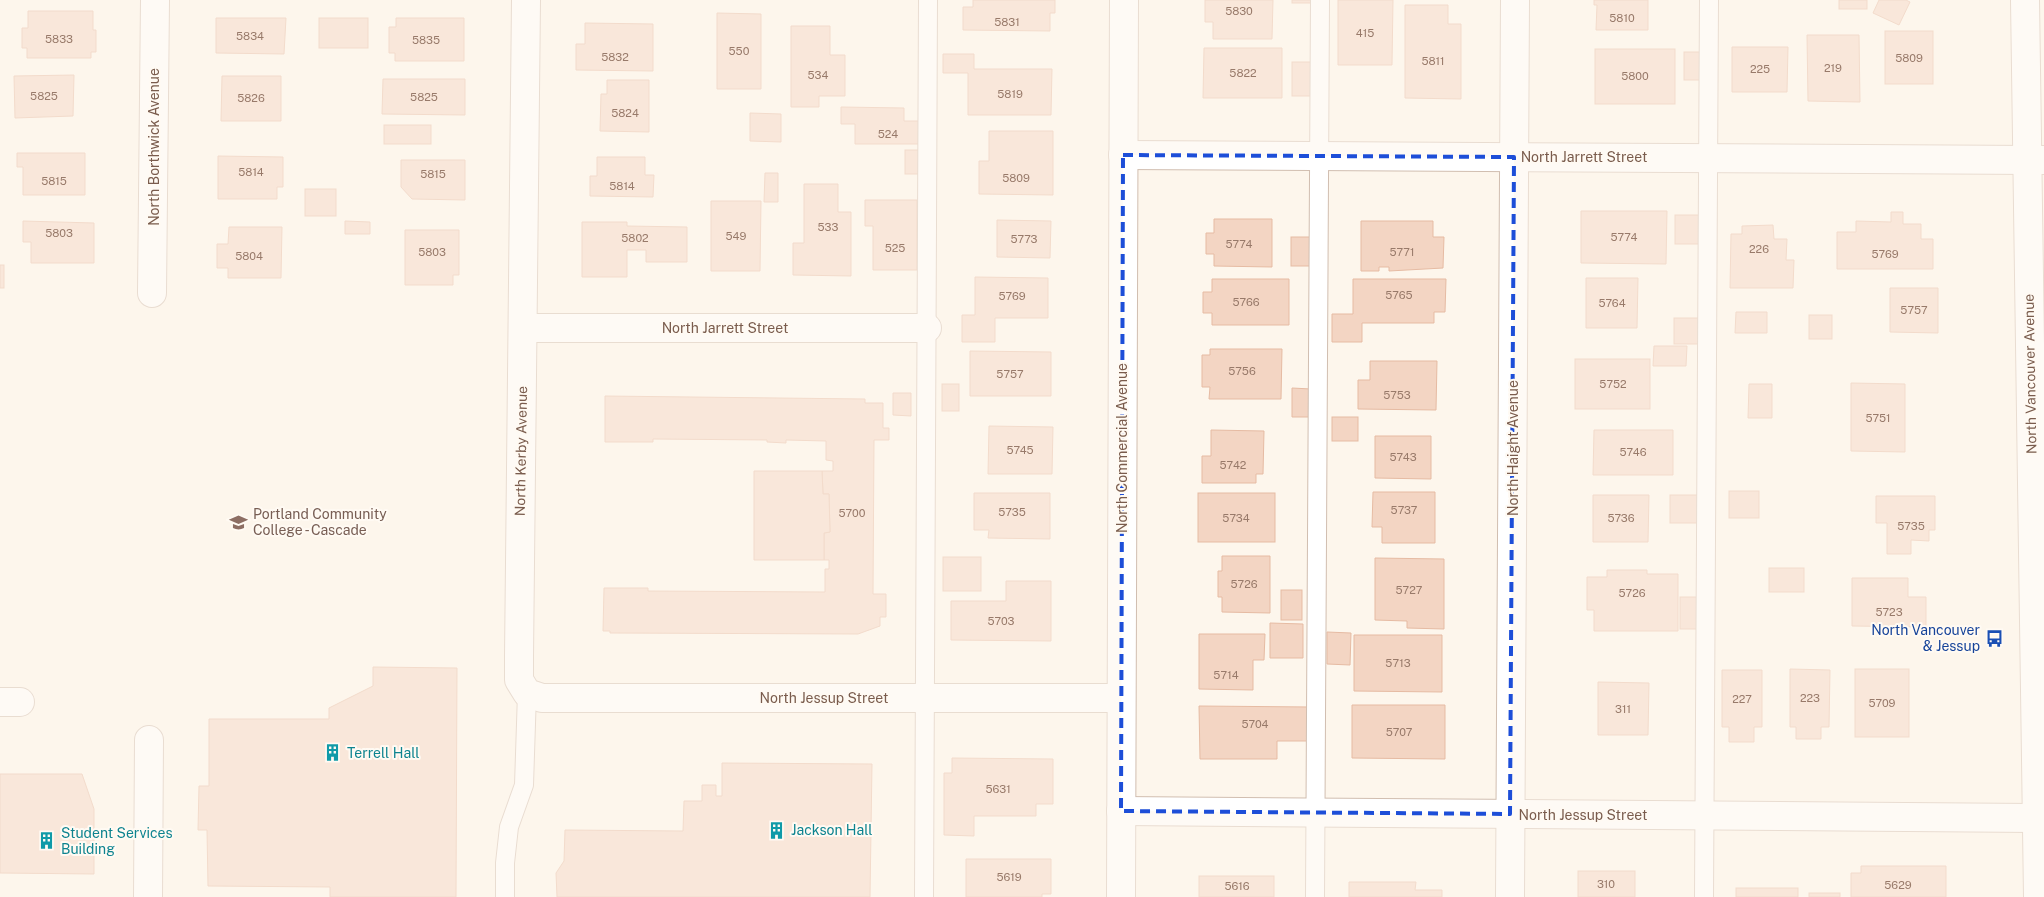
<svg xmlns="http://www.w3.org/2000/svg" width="2044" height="897" font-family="'Public Sans',sans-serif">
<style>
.building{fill:#f3d5c3;stroke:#e6bba3}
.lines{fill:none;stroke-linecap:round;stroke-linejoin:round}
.service-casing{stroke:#d1beb0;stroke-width:20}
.pedestrian-casing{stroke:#d1beb0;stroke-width:30}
.minor-casing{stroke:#d1beb0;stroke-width:30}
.tertiary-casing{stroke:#d1beb0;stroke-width:30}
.service{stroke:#fff;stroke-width:18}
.pedestrian{stroke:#fff;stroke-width:28}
.minor{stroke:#fff;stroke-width:28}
.tertiary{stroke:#fff;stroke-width:28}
.marked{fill:none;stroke:#1d4ed8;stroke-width:4;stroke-dasharray:10 6;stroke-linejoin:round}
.labels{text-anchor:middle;stroke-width:4;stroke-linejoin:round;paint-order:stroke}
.number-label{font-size:11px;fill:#987a6a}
.street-label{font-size:14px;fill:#7a5c4d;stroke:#fffaf3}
.education-label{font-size:14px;fill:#785e54;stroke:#fffaf3;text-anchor:start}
.transit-label{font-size:14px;fill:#164399;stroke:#fffaf3;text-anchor:end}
.culture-label{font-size:14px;fill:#0d838f;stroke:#fffaf3;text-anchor:start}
</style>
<rect width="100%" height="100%" fill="#fdf6ec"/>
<g class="building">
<polygon points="973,0 1055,0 1055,13 1050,13 1050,31 963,30 963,7 973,7"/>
<polygon points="1205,0 1273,0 1272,39 1213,39 1213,22 1205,22"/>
<rect x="1292" y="0" width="21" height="3"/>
<polygon points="1338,0 1393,0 1392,65 1338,65"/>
<polygon points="1594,0 1648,0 1648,30 1596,30 1597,5 1594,5"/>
<rect x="1839" y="0" width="28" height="9"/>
<polygon points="1879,0 1906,0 1910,2 1899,25 1873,13"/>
<polygon points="1405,5 1448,5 1448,24 1461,24 1461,99 1405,98"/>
<polygon points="28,11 93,11 93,30 96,30 96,52 91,52 91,58 27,58 27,48 22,48 22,28 28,28"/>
<polygon points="717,13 761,14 761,89 717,89"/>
<polygon points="216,18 286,18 284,54 216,53"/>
<rect x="319" y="18" width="49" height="30"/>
<polygon points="396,18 464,18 464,61 395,61 395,53 389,53 389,27 396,27"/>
<polygon points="585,23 653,24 653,71 576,70 576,44 585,44"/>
<polygon points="791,26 830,26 830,55 845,55 845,96 819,96 819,107 791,107"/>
<rect x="1885" y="31" width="48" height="53"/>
<polygon points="1807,35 1859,35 1860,102 1808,101"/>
<polygon points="1732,47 1788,47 1787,92 1732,92"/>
<polygon points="1204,48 1282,48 1282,98 1203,98"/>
<rect x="1595" y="49" width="80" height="55"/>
<rect x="1684" y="52" width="18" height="28"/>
<polygon points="943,54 974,54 974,69 1052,69 1051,115 968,115 968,73 943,73"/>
<rect x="1292" y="62" width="24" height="34"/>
<polygon points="74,75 73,116 15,118 14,76"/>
<polygon points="222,76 281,76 281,121 221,121"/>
<polygon points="383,79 465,79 465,115 382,114"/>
<polygon points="607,80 649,80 649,132 600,131 601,94 607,94"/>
<polygon points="841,107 904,108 904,121 920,121 920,144 855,144 855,124 841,124"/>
<polygon points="750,113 781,114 781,142 750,141"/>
<rect x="384" y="125" width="47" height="19"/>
<polygon points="989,131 1053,131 1053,195 979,194 979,161 989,161"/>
<rect x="905" y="150" width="15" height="24"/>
<polygon points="17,153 85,153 85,195 23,195 23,167 17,167"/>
<polygon points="218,156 283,157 283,187 277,187 277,199 218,199"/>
<polygon points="597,157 645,157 645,175 654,175 653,197 590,196 590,176 597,176"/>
<polygon points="401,160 465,160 465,200 412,199 401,187"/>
<polygon points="765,173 778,173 778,202 764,202"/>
<polygon points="804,184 838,184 838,212 851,212 851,276 793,275 793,243 804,243"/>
<rect x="305" y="189" width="31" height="27"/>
<polygon points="865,200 917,200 917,270 873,270 873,226 865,226"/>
<polygon points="711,201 761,201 760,271 711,271"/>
<polygon points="1581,211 1667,211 1666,264 1581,263"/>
<polygon points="1891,212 1903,212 1903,224 1921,224 1921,239 1933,239 1933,269 1837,269 1837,232 1856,232 1856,221 1891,222"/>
<rect x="1675" y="215" width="29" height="29"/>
<polygon points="1214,219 1272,219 1272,267 1214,266 1214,254 1206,254 1206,233 1214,233"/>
<polygon points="997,220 1051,221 1050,258 997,257"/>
<polygon points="23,221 94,223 94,263 31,263 31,242 23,242"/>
<polygon points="345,221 370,222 370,234 345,234"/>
<polygon points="1361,221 1433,221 1433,237 1444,237 1443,268 1389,271 1389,267 1379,267 1379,271 1361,271"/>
<polygon points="582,222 627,222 627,226 687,227 687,262 646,262 646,250 627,250 627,277 582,277"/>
<polygon points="1773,225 1774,239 1787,239 1786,260 1794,260 1793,288 1730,288 1731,234 1742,234 1742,226"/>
<polygon points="229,227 282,227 281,278 228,278 228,268 217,268 217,244 228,244"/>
<polygon points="405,230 459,230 459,275 453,275 453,285 405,285"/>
<rect x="1291" y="237" width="21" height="29"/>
<rect x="0" y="265" width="4" height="23"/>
<polygon points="975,277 1048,278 1048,318 995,318 995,342 962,342 962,315 975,315"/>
<polygon points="1586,278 1638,278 1637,328 1586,328"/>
<polygon points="1212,279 1289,279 1289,325 1212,325 1212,313 1203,313 1203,292 1212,292"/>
<polygon points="1353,279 1446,279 1445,312 1434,312 1434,323 1362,323 1362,342 1332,342 1332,314 1353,314"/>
<polygon points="1890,288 1938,288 1938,333 1890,332"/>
<polygon points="1736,312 1767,312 1767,333 1735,333"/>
<rect x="1809" y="315" width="23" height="24"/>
<rect x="1674" y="318" width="26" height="26"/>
<polygon points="1654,346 1687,346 1686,366 1653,366"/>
<polygon points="1210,349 1282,349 1281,399 1209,399 1210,387 1202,387 1202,355 1210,355"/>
<polygon points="970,351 1051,352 1051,396 970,396"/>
<rect x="1575" y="359" width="75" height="50"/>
<polygon points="1370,361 1437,361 1436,410 1358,409 1358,380 1370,380"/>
<polygon points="1851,383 1905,384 1905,452 1851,451"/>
<rect x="942" y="384" width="17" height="27"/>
<polygon points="1749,384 1772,384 1772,418 1748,418"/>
<polygon points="1292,388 1311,389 1311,417 1292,417"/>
<polygon points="893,393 911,393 911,416 893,415"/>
<polygon points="605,396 865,399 865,403 883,403 883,428 889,428 889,440 874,440 873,594 886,594 886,617 880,617 880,626 858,634 610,633 610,631 603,631 604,588 648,588 648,591 825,592 825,569 829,569 829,560 824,560 824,533 830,532 829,494 823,494 822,471 833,471 833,461 826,460 826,441 786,440 786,443 767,442 767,440 653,439 653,442 605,442"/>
<rect x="1332" y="417" width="26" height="24"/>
<polygon points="989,426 1053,427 1052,474 988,474"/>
<polygon points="1211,430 1264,431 1263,474 1256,474 1256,483 1202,483 1202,456 1211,456"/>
<polygon points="1594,430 1673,430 1673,475 1593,475"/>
<polygon points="1375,436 1431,436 1431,479 1375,478"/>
<polygon points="754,471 822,471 823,494 829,494 830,532 824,533 824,560 754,560"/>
<rect x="1729" y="491" width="30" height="27"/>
<polygon points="1373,492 1435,492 1435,543 1382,543 1382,527 1372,527"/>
<polygon points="974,493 1050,493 1050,539 988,538 989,530 974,530"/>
<rect x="1198" y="493" width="77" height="49"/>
<polygon points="1593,495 1649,495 1648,542 1593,542"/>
<rect x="1670" y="495" width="31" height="28"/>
<polygon points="1876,496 1935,496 1935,530 1929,530 1929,541 1911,540 1911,554 1887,554 1887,523 1876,523"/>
<polygon points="1222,556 1270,556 1270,613 1222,612 1222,597 1218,597 1218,571 1222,571"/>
<rect x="943" y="557" width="38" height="34"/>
<polygon points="1375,558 1444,559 1444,629 1407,628 1407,621 1375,620"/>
<rect x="1769" y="568" width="35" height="24"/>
<polygon points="1607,570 1647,570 1647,574 1678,574 1678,631 1594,631 1594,610 1587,610 1587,577 1607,577"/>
<polygon points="1852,578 1908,578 1908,597 1926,597 1926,627 1852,626"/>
<polygon points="1006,581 1051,581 1051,641 951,640 951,601 1006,601"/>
<rect x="1281" y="590" width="21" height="30"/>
<rect x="1680" y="597" width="23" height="32"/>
<polygon points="1270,623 1303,624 1303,658 1270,658"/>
<polygon points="1327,632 1351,633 1350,665 1327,664"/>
<polygon points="1199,634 1265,634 1264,660 1253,660 1253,690 1199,689"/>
<polygon points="1354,635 1442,635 1442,692 1354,691"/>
<polygon points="373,667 457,668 456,897 330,897 330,887 208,886 207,830 198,830 199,786 209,786 209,719 329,719 329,708 373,686"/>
<polygon points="1790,669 1830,670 1829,727 1821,727 1821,739 1796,739 1796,727 1790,727"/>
<rect x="1855" y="669" width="54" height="68"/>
<polygon points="1722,670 1762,670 1762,727 1754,727 1754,742 1729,742 1729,727 1722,727"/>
<polygon points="1598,682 1649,683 1648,735 1598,735"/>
<polygon points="1352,705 1445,705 1445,759 1352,758"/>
<polygon points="1199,706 1311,707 1310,741 1277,741 1277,759 1200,759"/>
<polygon points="952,758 1053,759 1053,804 1036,804 1036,816 974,816 974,836 944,835 944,773 952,773"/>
<polygon points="722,763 872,764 870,897 557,897 556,873 564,861 565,830 683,831 684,801 702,801 702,785 716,785 716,796 722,796"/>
<polygon points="0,774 82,774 94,809 94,874 0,873"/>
<polygon points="966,859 1051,859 1051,894 1042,894 1042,897 966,897"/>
<polygon points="1861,866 1946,866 1946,897 1851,897 1851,873 1861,873"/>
<rect x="1578" y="871" width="57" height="26"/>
<rect x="1199" y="876" width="75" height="21"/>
<polygon points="1349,882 1416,882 1415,890 1442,890 1442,897 1349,897"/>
<rect x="1736" y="888" width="62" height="9"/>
<rect x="1809" y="893" width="31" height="4"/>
</g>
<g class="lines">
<defs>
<g id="service">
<polyline points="505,897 505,863 509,827 524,785 527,693"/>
<polyline points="924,897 928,0"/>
<polyline points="1315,897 1320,0"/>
<polyline points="1704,897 1709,0"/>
</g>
<polyline id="pedestrian" points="148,897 149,740"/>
<g id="minor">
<polyline points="526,0 519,657 519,680 527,693 542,698 1121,698"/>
<polyline points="1123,155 2044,160"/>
<polyline points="152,293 155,0"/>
<polyline points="523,328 927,328"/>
<polyline points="0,702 20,702"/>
<polyline points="1121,811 2044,818"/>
<polyline points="1121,897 1124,0"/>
<polyline points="1510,897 1515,0"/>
</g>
<polyline id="tertiary" points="2025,0 2038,897"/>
</defs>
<use href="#service" class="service-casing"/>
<use href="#pedestrian" class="pedestrian-casing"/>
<use href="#minor" class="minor-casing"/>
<use href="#tertiary" class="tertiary-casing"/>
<use href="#service" class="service"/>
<use href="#pedestrian" class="pedestrian"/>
<use href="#minor" class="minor"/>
<use href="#tertiary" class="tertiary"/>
</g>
<path d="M0 0H2044V897H0ZM 1123,155 L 1514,157 L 1510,814 L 1121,811 Z" fill="#fdf6ec" fill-opacity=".55" fill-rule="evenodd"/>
<path class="marked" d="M 1123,155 L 1514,157 L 1510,814 L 1121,811 Z"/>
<defs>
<symbol id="university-bare" viewBox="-9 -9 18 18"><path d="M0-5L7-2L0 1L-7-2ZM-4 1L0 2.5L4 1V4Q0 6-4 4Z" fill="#8d6e63" stroke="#fffaf3" stroke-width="2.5" paint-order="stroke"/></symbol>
<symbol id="bus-bare" viewBox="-9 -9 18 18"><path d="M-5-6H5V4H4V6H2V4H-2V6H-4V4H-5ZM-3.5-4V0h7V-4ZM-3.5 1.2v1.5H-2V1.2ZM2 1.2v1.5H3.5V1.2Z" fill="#1a4fb4" stroke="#fffaf3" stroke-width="2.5" paint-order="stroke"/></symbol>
<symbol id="building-bare" viewBox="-9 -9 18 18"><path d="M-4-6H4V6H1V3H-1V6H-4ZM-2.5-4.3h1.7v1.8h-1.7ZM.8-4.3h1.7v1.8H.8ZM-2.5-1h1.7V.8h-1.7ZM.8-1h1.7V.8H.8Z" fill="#0f9aa8" stroke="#fffaf3" stroke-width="2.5" paint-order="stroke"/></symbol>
</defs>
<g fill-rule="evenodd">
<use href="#university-bare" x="226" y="510" width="25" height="25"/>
<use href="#bus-bare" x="1982" y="626" width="25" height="25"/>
<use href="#building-bare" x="320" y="740" width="25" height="25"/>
<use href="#building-bare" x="764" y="818" width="25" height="25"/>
<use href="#building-bare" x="34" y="828" width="25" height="25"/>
</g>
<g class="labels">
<g class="number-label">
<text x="1239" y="15">5830</text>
<text x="1622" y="22">5810</text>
<text x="1007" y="26">5831</text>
<text x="1365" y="37">415</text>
<text x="250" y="40">5834</text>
<text x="59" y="43">5833</text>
<text x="426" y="44">5835</text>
<text x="739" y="55">550</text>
<text x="615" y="61">5832</text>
<text x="1909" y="62">5809</text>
<text x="1433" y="65">5811</text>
<text x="1833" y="72">219</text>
<text x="1760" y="73">225</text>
<text x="1243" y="77">5822</text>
<text x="818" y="79">534</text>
<text x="1635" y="80">5800</text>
<text x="1010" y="98">5819</text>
<text x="44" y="100">5825</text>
<text x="424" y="101">5825</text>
<text x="251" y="102">5826</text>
<text x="625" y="117">5824</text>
<text x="888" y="138">524</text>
<text x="251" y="176">5814</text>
<text x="433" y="178">5815</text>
<text x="1016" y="182">5809</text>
<text x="54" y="185">5815</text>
<text x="622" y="190">5814</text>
<text x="828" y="231">533</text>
<text x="59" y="237">5803</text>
<text x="736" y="240">549</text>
<text x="1624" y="241">5774</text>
<text x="635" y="242">5802</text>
<text x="1024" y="243">5773</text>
<text x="1239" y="248">5774</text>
<text x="895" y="252">525</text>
<text x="1759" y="253">226</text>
<text x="432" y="256">5803</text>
<text x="1402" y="256">5771</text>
<text x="1885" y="258">5769</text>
<text x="249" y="260">5804</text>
<text x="1399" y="299">5765</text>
<text x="1012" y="300">5769</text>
<text x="1246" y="306">5766</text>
<text x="1612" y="307">5764</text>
<text x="1914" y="314">5757</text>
<text x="1242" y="375">5756</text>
<text x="1010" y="378">5757</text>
<text x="1613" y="388">5752</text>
<text x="1397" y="399">5753</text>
<text x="1878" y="422">5751</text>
<text x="1020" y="454">5745</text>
<text x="1633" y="456">5746</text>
<text x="1403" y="461">5743</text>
<text x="1233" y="469">5742</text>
<text x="1404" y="514">5737</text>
<text x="1012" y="516">5735</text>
<text x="852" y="517">5700</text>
<text x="1236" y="522">5734</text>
<text x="1621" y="522">5736</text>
<text x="1911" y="530">5735</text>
<text x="1244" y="588">5726</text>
<text x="1409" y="594">5727</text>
<text x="1632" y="597">5726</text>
<text x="1889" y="616">5723</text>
<text x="1001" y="625">5703</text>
<text x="1398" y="667">5713</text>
<text x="1226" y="679">5714</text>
<text x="1810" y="702">223</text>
<text x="1742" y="703">227</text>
<text x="1882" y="707">5709</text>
<text x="1623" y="713">311</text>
<text x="1255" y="728">5704</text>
<text x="1399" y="736">5707</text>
<text x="998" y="793">5631</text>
<text x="1009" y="881">5619</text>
<text x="1606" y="888">310</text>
<text x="1898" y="889">5629</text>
<text x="1237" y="890">5616</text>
</g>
<g class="street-label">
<text transform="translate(154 147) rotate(-90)" y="5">North Borthwick Avenue</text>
<text x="1584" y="162">North Jarrett Street</text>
<text x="725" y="333">North Jarrett Street</text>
<text transform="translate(2030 374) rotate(-91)" y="5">North Vancouver Avenue</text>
<text transform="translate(1122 448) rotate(-90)" y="5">North Commercial Avenue</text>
<text transform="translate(1513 448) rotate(-90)" y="5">North Haight Avenue</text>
<text transform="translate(521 451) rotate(-89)" y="5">North Kerby Avenue</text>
<text x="824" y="703">North Jessup Street</text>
<text x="1583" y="820">North Jessup Street</text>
</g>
<g class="education-label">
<text x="253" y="519">Portland Community<tspan x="253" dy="16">College - Cascade</tspan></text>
</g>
<g class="transit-label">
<text x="1980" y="635">North Vancouver<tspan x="1980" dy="16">&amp; Jessup</tspan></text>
</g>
<g class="culture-label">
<text x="347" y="758">Terrell Hall</text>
<text x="791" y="835">Jackson Hall</text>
<text x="61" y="838">Student Services<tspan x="61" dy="16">Building</tspan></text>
</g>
</g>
</svg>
